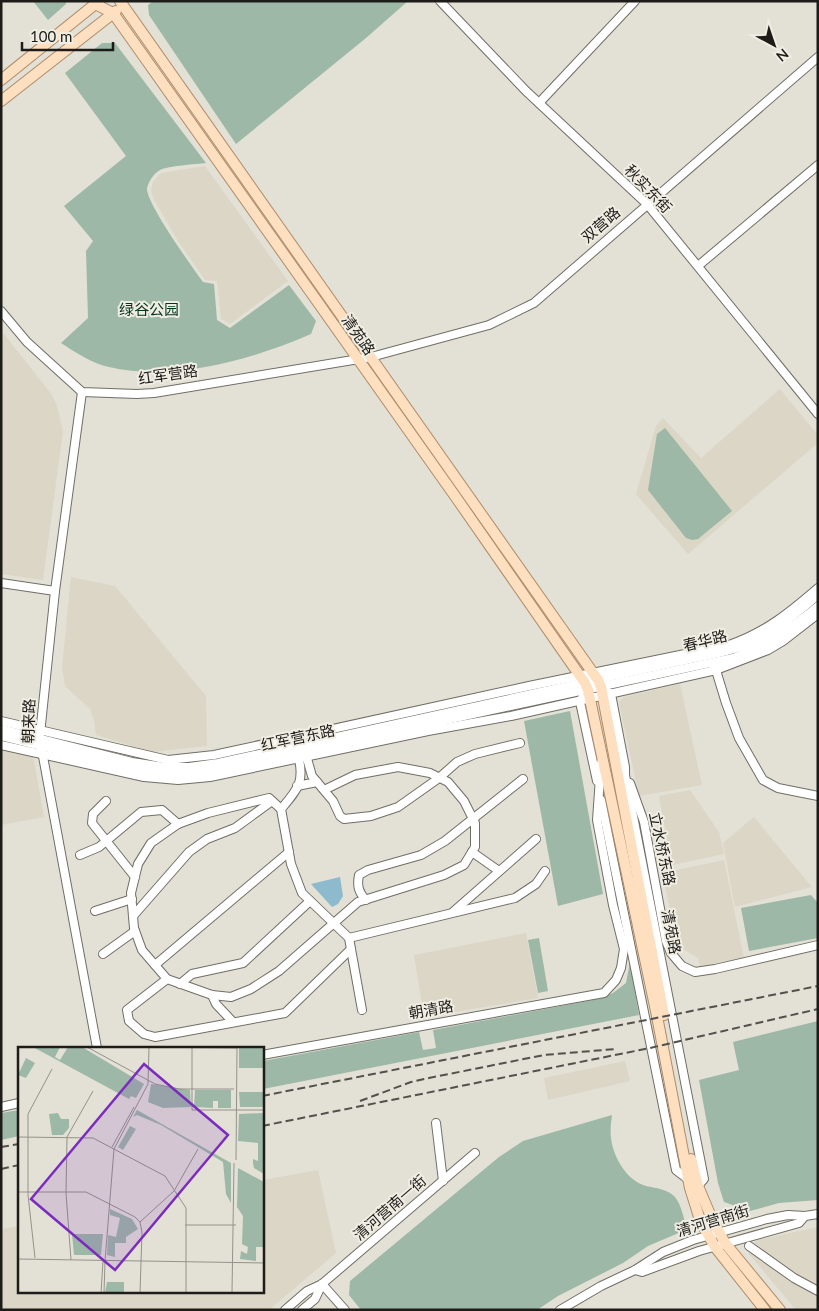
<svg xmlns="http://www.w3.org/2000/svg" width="819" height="1311" font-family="Lato,'Noto Sans SC',sans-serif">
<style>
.built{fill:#dbd6c5}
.green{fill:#9db8a6}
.water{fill:#8dbacc}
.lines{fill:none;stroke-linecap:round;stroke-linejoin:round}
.minor-casing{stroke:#716e66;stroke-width:10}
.major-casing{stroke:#af8c6a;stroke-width:12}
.minor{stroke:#fff;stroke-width:8}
.major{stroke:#fedfbf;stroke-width:10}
.rail{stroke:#53514c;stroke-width:2;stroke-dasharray:8 4;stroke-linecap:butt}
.labels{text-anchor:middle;stroke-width:4;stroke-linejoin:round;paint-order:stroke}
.street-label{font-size:15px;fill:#1d1c19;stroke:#f0ede3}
.park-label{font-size:15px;fill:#02351d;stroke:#f0ede3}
.inset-road{fill:none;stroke:#94928a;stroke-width:1}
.view{fill:#7b2cbf;fill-opacity:0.15;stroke:#7b2cbf;stroke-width:2.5}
.inset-edge{fill:none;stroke:#1d1c19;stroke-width:2.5}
</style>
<rect width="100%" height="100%" fill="#e3e0d6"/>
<g class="built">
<polygon points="205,166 288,281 230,324 221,319 217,281 205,280 178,241 154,200 151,190 153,182 161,173"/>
<polygon points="4,334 52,395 57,406 63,431 43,580 1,574 1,336"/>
<polygon points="780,389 818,435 818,443 688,554 636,494 656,426 663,418 701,458"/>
<polygon points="71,577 115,586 206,696 207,746 152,752 96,735 94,720 90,709 65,686 62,668"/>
<polygon points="680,684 702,785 639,796 619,702 624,697"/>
<polygon points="1,747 33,755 44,817 1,825"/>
<polygon points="690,790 719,832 724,854 672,865 659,796"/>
<polygon points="754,817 812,887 735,907 723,843"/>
<polygon points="724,860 744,958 700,966 698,958 676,945 663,873"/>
<polygon points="526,933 538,998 424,1017 414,955"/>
<polygon points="625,1061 630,1081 548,1100 544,1078"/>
<polygon points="318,1170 336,1253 269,1310 1,1310 1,1229 19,1226 19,1292 262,1292 263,1180"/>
<polygon points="818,1227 818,1310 796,1310 749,1254 752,1245 757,1240"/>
</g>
<g class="green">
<polygon points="33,1 66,1 66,4 48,20"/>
<polygon points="153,1 408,1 366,38 236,144 149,15 148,5"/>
<path d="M 102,43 L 115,43 L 206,163 C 196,164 168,166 160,170 C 154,173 148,182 147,189 C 147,204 192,267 203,282 L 214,284 L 217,320 L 230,328 L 289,285 L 316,321 L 311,334 C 251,360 174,382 109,367 C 93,364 75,352 61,343 L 88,318 L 86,251 L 93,241 L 64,206 L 126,156 L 65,73 Z"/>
<polygon points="665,428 732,511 698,539 692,540 686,538 648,490 657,434"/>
<polygon points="570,711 603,894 558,906 524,721"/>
<polygon points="811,895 818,903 818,938 749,951 741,908"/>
<polygon points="539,938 548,991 538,993 528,940"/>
<polygon points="630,962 639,1015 263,1089 263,1061 419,1032 423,1050 436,1048 433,1030 593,1000 613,993 626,983"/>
<polygon points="818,1021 818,1200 779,1203 750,1211 724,1202 718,1183 699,1080 739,1070 733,1042"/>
<polygon points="19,1110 19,1136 1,1140 1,1113"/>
<path d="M 612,1115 C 611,1123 610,1131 611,1138 C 613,1157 627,1181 646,1186 C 656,1188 672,1190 677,1200 C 681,1206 683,1215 685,1222 L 681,1232 L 648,1246 L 623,1263 L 558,1296 L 537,1310 L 361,1310 L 349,1295 L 350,1281 L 499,1157 L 523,1141 Z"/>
</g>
<polygon class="water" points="340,877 343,896 338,904 332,907 311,884"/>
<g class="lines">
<defs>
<g id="minor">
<polyline points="440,1 526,91 647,204 818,414"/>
<polyline points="539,103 635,1"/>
<polyline points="698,266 818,165"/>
<polyline points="1,311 27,342 82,392 137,394 154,393 371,357 489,325 534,303 818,57"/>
<polyline points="1,583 55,591"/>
<polyline points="715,667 726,703 739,738 763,780 778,788 818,796"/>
<polyline points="608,692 611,694 625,767 625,775 704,1179 698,1186"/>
<polyline points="582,698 580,702 597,781"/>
<path d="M 1,721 L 168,760 L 214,755 L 529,686 L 729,645 C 766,632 789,613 818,588"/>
<path d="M 1,729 L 132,762 L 164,767 L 189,767 L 218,763 L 686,660 C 709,655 734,651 754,642 C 778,630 798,612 818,595"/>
<polyline points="40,734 55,591 82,392"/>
<path d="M 1,736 L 131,768 L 162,773 L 190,773 L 219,769 L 733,658 C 768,646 790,629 818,606"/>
<polyline points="1,745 144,777 178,780 210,777 428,731 511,716 716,670 768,650 783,641 818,614"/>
<polyline points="42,751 97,1048"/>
<path d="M 298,755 C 305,782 298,789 281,809 L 291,864 L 302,893 L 349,938 L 362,1010"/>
<polyline points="306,755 312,776 333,801 340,816 344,819 371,816 398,807 439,778 457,762 475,754 520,743"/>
<polyline points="630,783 644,822 666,941 671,953 682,966 695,972 715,969 818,945"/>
<polyline points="297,786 317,782"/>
<polyline points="601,800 676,1170 689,1180"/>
<polyline points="106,801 93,814 92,823 135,877"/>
<polyline points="281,809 269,798 208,813 178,824 151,843 138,864 131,893 134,928 142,950 167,979 212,995 231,997 251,989 279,971 358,902 444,875 464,865 475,847 475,823 464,801 448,782 430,773 398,767 355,775 324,790"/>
<polyline points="472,852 499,871"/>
<polyline points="80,855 99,847 141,812 162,810 178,824"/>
<path d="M 366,900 C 358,892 357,885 359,875 L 368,870 L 421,855 L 445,841 L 523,779"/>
<polyline points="95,911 132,899"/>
<polyline points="453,912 536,839"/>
<polyline points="133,916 189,852 207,839 235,828 272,801"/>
<polyline points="349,938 515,898 536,884 545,871"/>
<polyline points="103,954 135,931"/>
<polyline points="155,965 289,852"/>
<polyline points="167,979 127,1010 129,1021 144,1034 155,1037 285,1013 351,949"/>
<polyline points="180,984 192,974 243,963 310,901"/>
<polyline points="212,995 216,1004 233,1022"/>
<polyline points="262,1055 604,993 616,980 621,968 624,949 613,905 597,820 601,763"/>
<polyline points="1,1107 19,1103"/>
<polyline points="436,1123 443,1181"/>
<polyline points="749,1246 794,1278 818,1291"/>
<polyline points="635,1270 642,1272 699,1251 799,1223 805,1216"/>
<polyline points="322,1284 345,1310"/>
<polyline points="285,1310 307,1291 322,1284 475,1153"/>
<polyline points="302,1310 315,1299 322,1284"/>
<polyline points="560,1310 601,1286 635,1270 663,1252 693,1240 767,1219 788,1215 805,1216 818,1214"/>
</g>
<g id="major">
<polyline points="120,1 598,680 601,687 664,1015"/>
<polyline points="95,4 113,13 455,496 585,683 588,690 656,1011 690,1188 700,1220 715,1247 765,1310"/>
<polyline points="1,80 99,1"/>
<polyline points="1,101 116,11"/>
<polyline points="691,1159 698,1186 712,1219 725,1243 780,1310"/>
</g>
</defs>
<use href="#minor" class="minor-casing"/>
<use href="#major" class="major-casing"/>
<use href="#minor" class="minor"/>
<use href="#major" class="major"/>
<g class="rail">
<polyline points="262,1096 818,986"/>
<polyline points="360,1101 411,1082 429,1078 544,1055 616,1049"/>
<polyline points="262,1126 650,1048 818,1009"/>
<polyline points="1,1147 19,1144"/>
<polyline points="1,1169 19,1165"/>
</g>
</g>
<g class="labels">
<g class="street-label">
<text transform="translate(648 189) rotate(46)" y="5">秋实东街</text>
<text transform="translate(601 225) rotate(-41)" y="5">双营路</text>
<text transform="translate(358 335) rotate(55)" y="5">清苑路</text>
<text transform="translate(168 375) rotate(-8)" y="5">红军营路</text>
<text transform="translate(705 641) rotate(-14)" y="5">春华路</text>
<text transform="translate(29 721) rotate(-88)" y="5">朝来路</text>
<text transform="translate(298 738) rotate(-12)" y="5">红军营东路</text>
<text transform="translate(662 849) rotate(78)" y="5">立水桥东路</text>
<text transform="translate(671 932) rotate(79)" y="5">清苑路</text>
<text transform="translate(431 1010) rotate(-10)" y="5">朝清路</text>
<text transform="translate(390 1208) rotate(-41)" y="5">清河营南一街</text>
<text transform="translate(713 1221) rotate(-17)" y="5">清河营南街</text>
</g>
<g class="park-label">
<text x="149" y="315">绿谷公园</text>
</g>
</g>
<g transform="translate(18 1047)">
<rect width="246" height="246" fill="#e3e0d6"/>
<path d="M 15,0 L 42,0 L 37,10 L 42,13 L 50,0 L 64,0 L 126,37 L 118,51 L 113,49 L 111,52 ZM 221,0 L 246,0 L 246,21 L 221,21 ZM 8,11 L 17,16 L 8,31 L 0,28 ZM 133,37 L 172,43 L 173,60 L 145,61 L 130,55 ZM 213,43 L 213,61 L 200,61 L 200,54 L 195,54 L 195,61 L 176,60 L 177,43 ZM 221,45 L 246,45 L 246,60 L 222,60 ZM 119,63 L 213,116 L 213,156 L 208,147 L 205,115 L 143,78 L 119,68 L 115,70 ZM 40,66 L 43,72 L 51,72 L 51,81 L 45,88 L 34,88 L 31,67 ZM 246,66 L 246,127 L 236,121 L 235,116 L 235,112 L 240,114 L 240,96 L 220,94 L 221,67 ZM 112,79 L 118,82 L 105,103 L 100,100 ZM 220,121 L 246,135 L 246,167 L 243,166 L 246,167 L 246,200 L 238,200 L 238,214 L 222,212 L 223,204 L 229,207 L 230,200 L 224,197 L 225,169 L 219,160 ZM 92,162 L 114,172 L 120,182 L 108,190 L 108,196 L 97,196 L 97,210 L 89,208 L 90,188 L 98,190 L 102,171 L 92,168 ZM 54,187 L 85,187 L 83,208 L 56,208 ZM 89,235 L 106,235 L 106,246 L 87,246 Z" fill="#9db8a6"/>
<path class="inset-road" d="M 69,0 L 137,37 L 161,42 L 216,42M 118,0 L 219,1M 174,1 L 174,63M 174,63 L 216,63M 216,63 L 247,63M 0,90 L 75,91 L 147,129 L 168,161 L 168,246M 94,100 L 116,60M 218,113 L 219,0M 0,145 L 68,145 L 117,170 L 122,175 L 124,185 L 122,246M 122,175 L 156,144 L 180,102M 167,178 L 218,178M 17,211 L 10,148 L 10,67 L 34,22M 0,212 L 247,216M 53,213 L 48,146 L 49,90 L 75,44M 87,214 L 96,102 L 130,37 L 131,0M 83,246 L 85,214M 86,246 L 87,214M 214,246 L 216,116"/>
<path class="view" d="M 126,17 L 210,88 L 97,223 L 13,152 Z"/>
<rect width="246" height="246" class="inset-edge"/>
</g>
<rect width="819" height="1311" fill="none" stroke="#1d1c19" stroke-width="5"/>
<g transform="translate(774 45) rotate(140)" stroke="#f0ede3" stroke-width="4" paint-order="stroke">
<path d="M0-4L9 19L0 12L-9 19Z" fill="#1d1c19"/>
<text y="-8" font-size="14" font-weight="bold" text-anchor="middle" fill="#1d1c19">N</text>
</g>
<path d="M22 42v8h91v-8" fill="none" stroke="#1d1c19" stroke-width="2.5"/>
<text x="30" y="42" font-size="15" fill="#1d1c19" stroke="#f0ede3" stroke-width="4" paint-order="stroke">100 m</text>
</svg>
